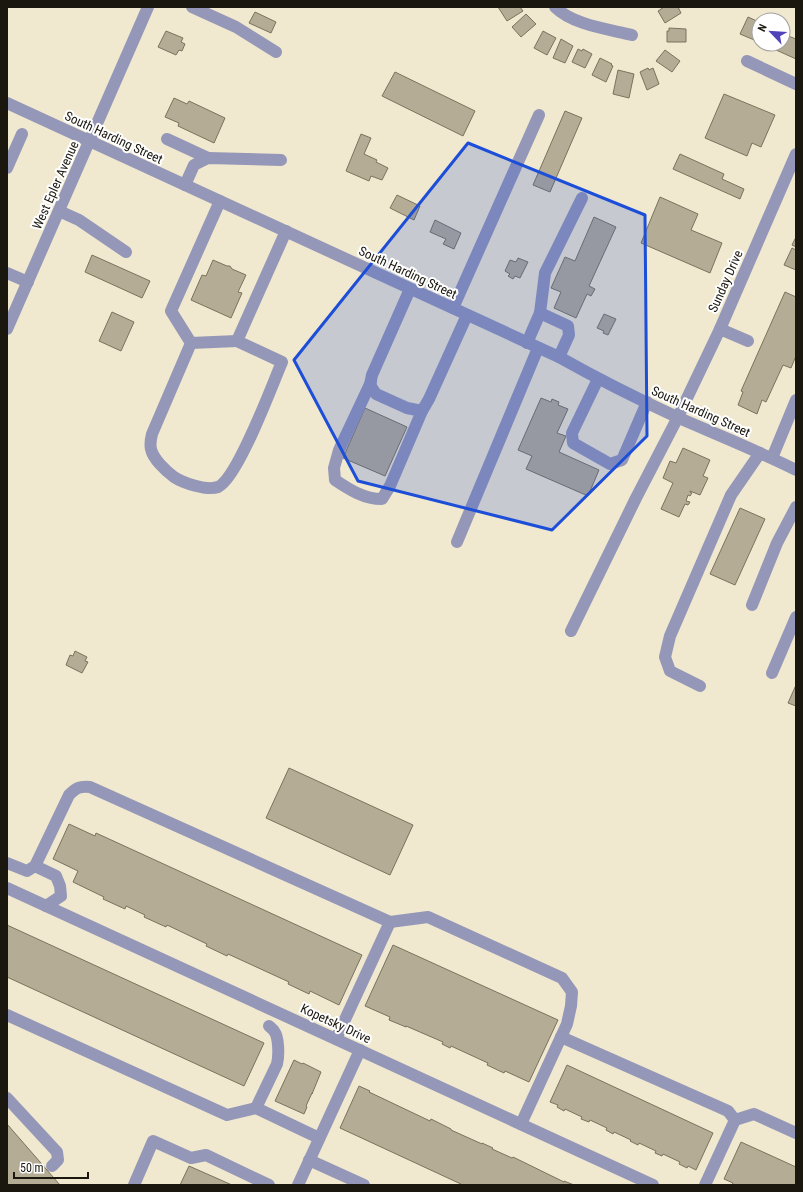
<svg xmlns="http://www.w3.org/2000/svg" width="803" height="1192" font-family="'Roboto Condensed',sans-serif">
<style>
.building{fill:#b4ac95;stroke:#7a735d}
.lines{fill:none;stroke-linecap:round;stroke-linejoin:round}
.minor{stroke:#9497b7;stroke-width:12}
.marked{fill:#1d4ed8;fill-opacity:0.2;stroke:#1d4ed8;stroke-width:3;stroke-linejoin:round}
.labels{text-anchor:middle;stroke-width:4;stroke-linejoin:round;paint-order:stroke}
.street-label{font-size:13px;fill:#1a170e;stroke:#fff}
</style>
<rect width="100%" height="100%" fill="#f0e8cf"/>
<g class="building">
<polygon points="498,7 520,7 523,11 507,21"/>
<polygon points="664,7 678,7 681,13 665,23 658,11"/>
<polygon points="255,12 276,22 271,33 249,23"/>
<polygon points="526,14 536,24 521,37 512,27"/>
<polygon points="748,17 759,22 759,42 740,34"/>
<polygon points="669,28 686,29 686,42 667,42 667,31 669,31"/>
<polygon points="166,31 183,38 181,42 185,44 182,51 179,50 176,55 158,47"/>
<polygon points="543,31 556,38 547,55 534,48"/>
<polygon points="783,34 796,39 796,59 763,44 783,44"/>
<polygon points="561,39 573,46 565,63 553,58"/>
<polygon points="578,49 582,51 583,49 592,54 585,68 572,62"/>
<polygon points="665,50 680,61 672,72 656,61"/>
<polygon points="600,58 612,64 611,65 613,66 606,82 592,75"/>
<polygon points="648,68 649,70 653,68 659,84 647,90 640,72"/>
<polygon points="618,70 634,74 629,98 613,94"/>
<polygon points="395,72 475,111 463,136 382,96"/>
<polygon points="724,94 775,115 761,147 752,143 747,156 705,138"/>
<polygon points="174,98 187,104 189,101 225,118 214,143 178,126 179,123 165,117"/>
<polygon points="565,111 582,118 550,192 533,185"/>
<polygon points="361,134 371,138 364,154 377,160 376,162 388,168 382,180 371,176 369,181 346,171"/>
<polygon points="680,154 724,174 722,179 744,189 740,199 673,169"/>
<polygon points="397,195 420,206 414,220 390,208"/>
<polygon points="660,197 698,214 691,230 722,243 710,273 641,243"/>
<polygon points="594,217 616,227 589,286 595,289 591,296 587,294 576,318 554,308 561,292 551,288 565,257 575,261"/>
<polygon points="435,220 461,233 454,249 443,244 446,239 430,232"/>
<polygon points="796,237 796,247 792,245"/>
<polygon points="792,248 796,250 796,270 784,265"/>
<polygon points="92,255 150,281 142,298 85,272"/>
<polygon points="518,258 528,262 520,278 515,276 513,279 508,276 510,274 505,271 510,260 516,262"/>
<polygon points="213,260 227,266 230,266 232,269 246,275 238,292 242,293 231,318 191,300 202,275 206,276"/>
<polygon points="785,292 796,297 796,356 791,368 783,365 766,402 762,400 757,414 738,405 743,392 741,391"/>
<polygon points="112,312 134,322 121,351 99,341"/>
<polygon points="604,314 616,319 608,335 603,333 604,331 597,328"/>
<polygon points="541,398 551,402 552,399 559,402 558,405 568,409 557,433 566,436 559,452 599,470 588,496 526,469 532,456 518,450"/>
<polygon points="365,408 407,427 385,476 343,458"/>
<polygon points="683,448 710,460 703,476 708,478 700,495 690,491 690,492 692,493 690,496 688,495 686,501 690,502 688,505 685,504 679,517 661,509 673,483 663,478 670,461 676,463"/>
<polygon points="740,508 765,519 735,585 710,574"/>
<polygon points="75,651 87,657 85,661 88,662 82,673 66,665 70,655 73,656"/>
<polygon points="796,685 796,706 788,703"/>
<polygon points="289,768 413,825 390,875 266,818"/>
<polygon points="69,824 95,836 96,833 362,955 339,1005 310,991 309,994 288,984 289,982 228,954 227,956 206,946 207,944 167,925 166,927 144,917 145,915 126,906 125,909 103,899 104,897 73,882 78,871 53,859"/>
<polygon points="7,925 264,1043 244,1086 7,977"/>
<polygon points="393,945 558,1020 529,1082 505,1071 504,1073 487,1065 488,1063 451,1046 450,1048 442,1044 443,1042 406,1026 406,1027 389,1020 390,1017 365,1006"/>
<polygon points="294,1060 302,1064 303,1063 321,1072 312,1094 312,1093 306,1106 307,1107 304,1114 275,1101"/>
<polygon points="567,1065 713,1133 696,1170 688,1166 687,1168 679,1164 680,1162 663,1154 662,1156 655,1153 656,1151 639,1143 638,1145 630,1141 631,1140 614,1132 613,1134 606,1130 607,1128 590,1120 589,1122 581,1119 582,1117 565,1109 564,1111 557,1107 558,1105 550,1102"/>
<polygon points="359,1086 370,1091 369,1092 430,1121 431,1119 451,1129 451,1130 482,1144 482,1143 493,1148 492,1149 512,1158 513,1157 564,1182 564,1181 574,1185 463,1185 340,1128"/>
<polygon points="7,1124 60,1185 7,1185"/>
<polygon points="741,1142 796,1167 796,1185 732,1185 733,1183 724,1179"/>
<polygon points="189,1166 232,1185 180,1185"/>
</g>
<g class="lines">
<g class="minor">
<polyline points="192,7 236,27 276,52"/>
<path d="M 555,7 C 573,25 608,29 632,35"/>
<polyline points="747,61 796,84"/>
<path d="M 7,103 L 559,357 C 598,379 638,399 679,418 C 718,435 758,451 796,470"/>
<polyline points="167,139 208,158"/>
<polyline points="7,168 22,134"/>
<polyline points="185,185 194,165 208,158 281,160"/>
<path d="M 220,201 L 171,311 L 191,343 L 152,434 C 151,438 150,445 151,449 C 153,459 166,471 174,477 C 183,483 207,491 218,487 C 238,478 272,385 282,362 L 237,341 L 286,231"/>
<polyline points="59,211 79,220 126,252"/>
<polyline points="7,273 28,282"/>
<polyline points="410,289 372,375 370,385 376,394 407,408 422,411 429,399 467,315"/>
<polyline points="453,308 539,115"/>
<polyline points="540,313 545,273 582,198"/>
<polyline points="7,329 148,7"/>
<polyline points="720,329 748,341"/>
<polyline points="191,343 237,341"/>
<polyline points="527,343 540,313 568,326 569,335 559,357"/>
<polyline points="598,379 572,433 573,443 610,464 622,460 647,402"/>
<path d="M 371,382 L 339,450 L 334,468 L 335,480 C 350,490 364,499 382,499 L 390,486 L 422,411"/>
<polyline points="772,458 796,400"/>
<polyline points="457,542 538,348"/>
<polyline points="752,605 777,543 796,507"/>
<polyline points="571,631 636,498 678,417 720,329 796,154"/>
<polyline points="772,673 796,617"/>
<polyline points="700,686 670,671 665,657 670,636 731,495 760,453"/>
<path d="M 7,863 L 27,871 L 35,866 L 69,795 C 76,788 79,786 90,787 L 390,922 L 336,1039"/>
<polyline points="35,866 56,876 60,886 61,896 46,906"/>
<polyline points="7,888 653,1185"/>
<polyline points="390,922 428,917 562,978 572,992 571,1006 567,1024 521,1124"/>
<polyline points="7,1015 227,1115 256,1108 319,1138"/>
<polyline points="561,1037 728,1111 735,1120 705,1185"/>
<polyline points="7,1098 57,1152 58,1160 52,1166"/>
<path d="M 256,1108 L 277,1064 C 279,1056 279,1037 274,1031 C 273,1029 270,1027 269,1026"/>
<polyline points="735,1120 754,1114 796,1133"/>
<polyline points="309,1160 364,1185"/>
<polyline points="134,1185 153,1141 191,1158 206,1155 269,1185"/>
<polyline points="298,1185 360,1050"/>
</g>
</g>
<path class="marked" d="M 468,143 L 645,215 L 647,436 L 552,530 L 358,481 L 294,360 Z"/>
<g class="labels">
<g class="street-label">
<text transform="translate(114 137) rotate(25)" y="5">South Harding Street</text>
<text transform="translate(55 185) rotate(-66)" y="5">West Epler Avenue</text>
<text transform="translate(408 272) rotate(25)" y="5">South Harding Street</text>
<text transform="translate(725 281) rotate(-66)" y="5">Sunday Drive</text>
<text transform="translate(701 411) rotate(24)" y="5">South Harding Street</text>
<text transform="translate(336 1023) rotate(25)" y="5">Kopetsky Drive</text>
</g>
</g>
<rect width="803" height="1192" fill="none" stroke="#1a170e" stroke-width="16"/>
<g transform="translate(771 32) rotate(295)"><circle r="19" fill="#ffffff" stroke="#a3a29f"/>
<path d="M0-3L7 15L0 10L-7 15Z" fill="#5044bb"/>
<text y="-6" font-size="11" font-weight="bold" text-anchor="middle" fill="#1a170e">N</text>
</g>
<path d="M14 1172v6h74v-6" fill="none" stroke="#1a170e" stroke-width="2"/>
<text x="20" y="1172" font-size="12" fill="#1a170e" stroke="#ffffff" stroke-width="3" paint-order="stroke">50 m</text>
</svg>
